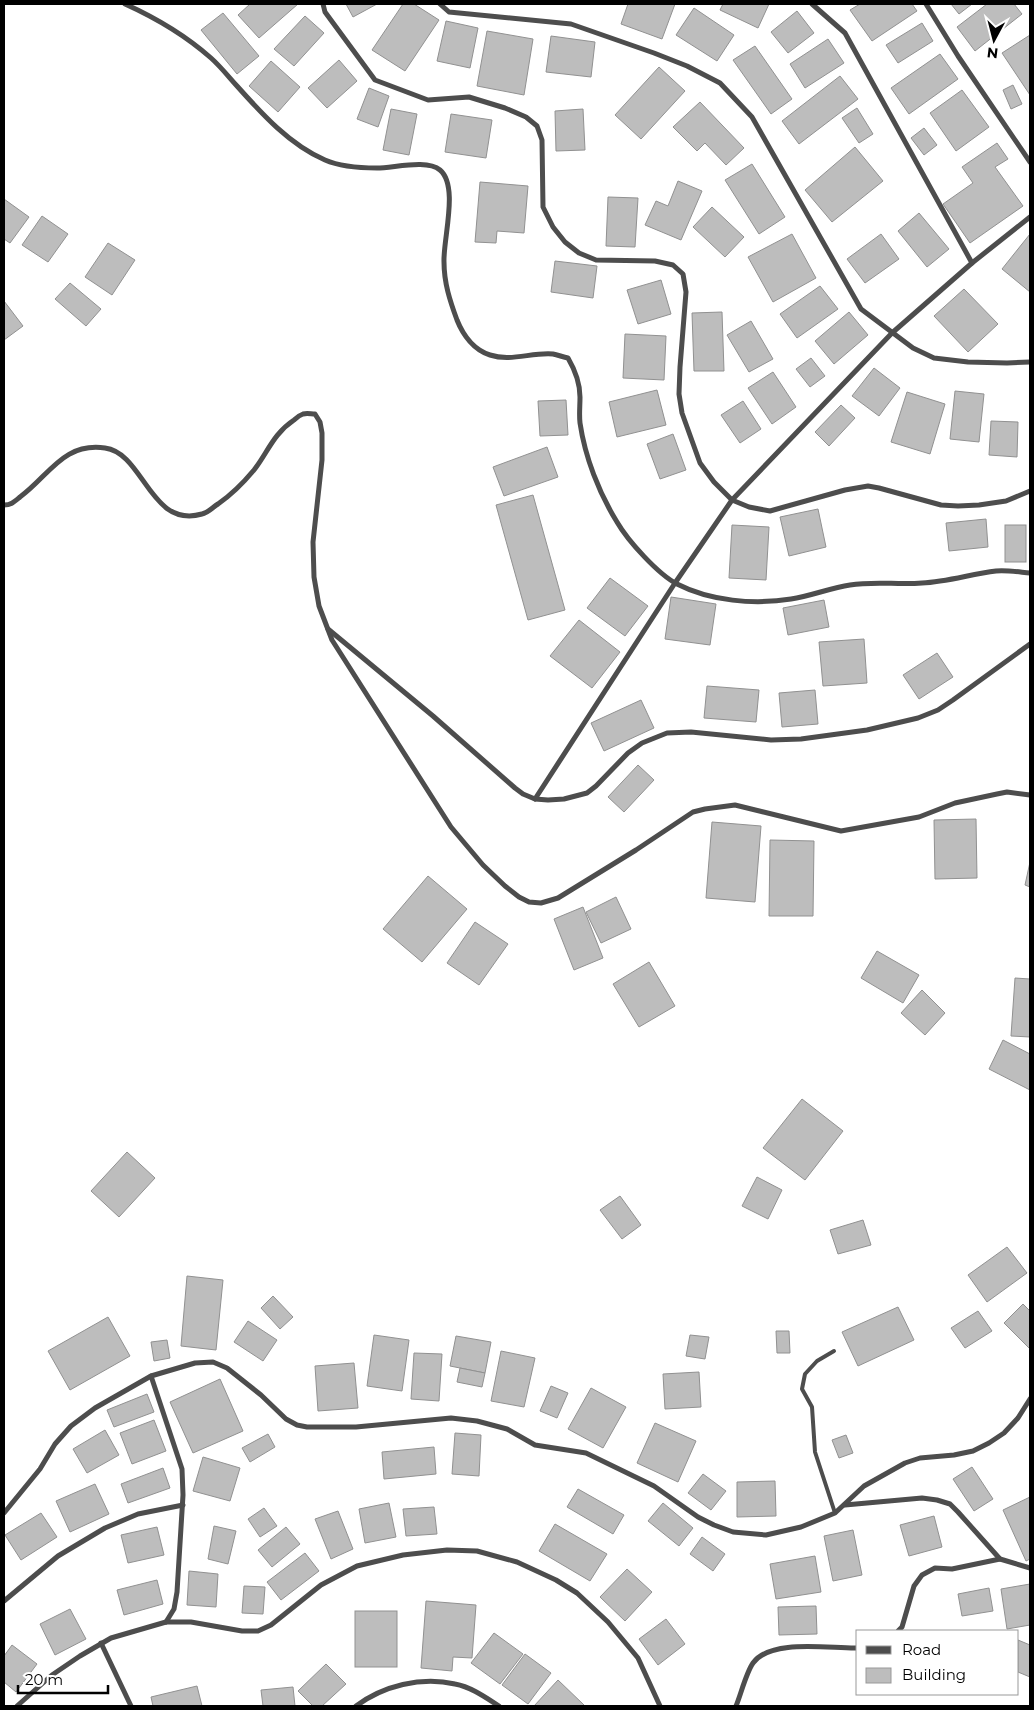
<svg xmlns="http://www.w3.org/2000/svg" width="1034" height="1710" font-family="Montserrat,sans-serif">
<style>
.building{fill:#bdbdbd;stroke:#919191}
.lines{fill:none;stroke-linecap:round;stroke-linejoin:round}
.service{stroke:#4d4d4d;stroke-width:4}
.minor{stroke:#4d4d4d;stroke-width:5}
</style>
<rect width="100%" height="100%" fill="#fff"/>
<g class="building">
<polygon points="250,4 298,4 259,38 238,15"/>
<polygon points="346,4 377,4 353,17"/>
<polygon points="403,4 414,4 439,20 405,71 372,50"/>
<polygon points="628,4 675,4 662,39 621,24"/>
<polygon points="723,4 769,4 758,28 720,10"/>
<polygon points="860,4 912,4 917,11 872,41 850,10"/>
<polygon points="951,4 972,4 959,14"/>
<polygon points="987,4 1014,4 1022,14 975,51 957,27"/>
<polygon points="694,8 734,35 717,61 676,35"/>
<polygon points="797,11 814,33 788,53 771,32"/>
<polygon points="223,13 259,56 237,74 201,30"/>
<polygon points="305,16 324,33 294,66 274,49"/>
<polygon points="446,21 478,28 470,68 437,61"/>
<polygon points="922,23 933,41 898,63 886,45"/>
<polygon points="487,31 533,39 524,95 477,86"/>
<polygon points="1030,35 1030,95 1002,53"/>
<polygon points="551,36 595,42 591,77 546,72"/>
<polygon points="828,39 844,63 805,88 790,64"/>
<polygon points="755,46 792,99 771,114 733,60"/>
<polygon points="940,54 958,79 909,114 891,88"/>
<polygon points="339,60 357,81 327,108 308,88"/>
<polygon points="271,61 300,87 278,112 249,86"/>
<polygon points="659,67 685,91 641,139 615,115"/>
<polygon points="840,76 858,99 799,144 782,121"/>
<polygon points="1013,85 1022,104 1011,109 1003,90"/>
<polygon points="369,88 389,96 378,127 357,119"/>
<polygon points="962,90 989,127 956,151 930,113"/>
<polygon points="700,102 744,148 726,165 705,143 697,151 673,127"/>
<polygon points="857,108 873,134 859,143 842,118"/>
<polygon points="391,109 417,114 409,155 383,150"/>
<polygon points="583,109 585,150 556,151 555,111"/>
<polygon points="451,114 492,120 486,158 445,152"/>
<polygon points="924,128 937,145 924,155 911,138"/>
<polygon points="997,143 1008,159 995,167 1023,206 970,243 943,204 973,183 962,167"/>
<polygon points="855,147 883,181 832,222 805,190"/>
<polygon points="752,164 785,217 759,234 725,180"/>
<polygon points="678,181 702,191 681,240 645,225 656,201 668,206"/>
<polygon points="480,182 528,186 524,233 497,231 496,243 475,242"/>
<polygon points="608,197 638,198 635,247 606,246"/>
<polygon points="4,199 29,217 10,243 4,239"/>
<polygon points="712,207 744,237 725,257 693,227"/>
<polygon points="919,213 949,249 927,267 898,231"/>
<polygon points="42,216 68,234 48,262 22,245"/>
<polygon points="792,234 816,278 773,302 748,257"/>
<polygon points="881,234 899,259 865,283 847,259"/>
<polygon points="1030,234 1030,292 1002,269"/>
<polygon points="108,243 135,260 112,295 85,277"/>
<polygon points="555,261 597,266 593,298 551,292"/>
<polygon points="661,280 671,314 638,324 627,290"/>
<polygon points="70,283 101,309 86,326 55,299"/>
<polygon points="820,286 838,309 797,338 780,314"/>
<polygon points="964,289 998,324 968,352 934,316"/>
<polygon points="4,301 23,326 4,340"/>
<polygon points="722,312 724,371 694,371 692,313"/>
<polygon points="849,312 868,335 834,364 815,341"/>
<polygon points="751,321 773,359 749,372 727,335"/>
<polygon points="625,334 666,336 664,380 623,378"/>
<polygon points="811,358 825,376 810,387 796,369"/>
<polygon points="874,368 900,388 879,416 852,396"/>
<polygon points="773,372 796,407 772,424 748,388"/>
<polygon points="657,390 666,425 617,437 609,402"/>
<polygon points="955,391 984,394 979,442 950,439"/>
<polygon points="907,392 945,404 930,454 891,442"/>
<polygon points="566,400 568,435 540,436 538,401"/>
<polygon points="743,401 761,429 740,443 721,415"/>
<polygon points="841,405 855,418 829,446 815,432"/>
<polygon points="991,421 1018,422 1017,457 989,455"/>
<polygon points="673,434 686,470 660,479 647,444"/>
<polygon points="547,447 558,477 504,496 493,467"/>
<polygon points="533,495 565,610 528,620 496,505"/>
<polygon points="818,509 826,547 789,556 780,517"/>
<polygon points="986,519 988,547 949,551 946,523"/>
<polygon points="732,525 769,527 766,580 729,578"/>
<rect x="1005" y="525" width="21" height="37"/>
<polygon points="610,578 648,606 625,636 587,608"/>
<polygon points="671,597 716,604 710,645 665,639"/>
<polygon points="824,600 829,627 788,635 783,608"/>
<polygon points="579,620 620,652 592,688 550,656"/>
<polygon points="864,639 867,683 823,686 819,642"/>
<polygon points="937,653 953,677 919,699 903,675"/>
<polygon points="707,686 759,690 756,722 704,718"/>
<polygon points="815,690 818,724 782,727 779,693"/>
<polygon points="641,700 654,728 604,751 591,723"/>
<polygon points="638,765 654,780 624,812 608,797"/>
<polygon points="976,819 977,878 935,879 934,820"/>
<polygon points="712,822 761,826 755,902 706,898"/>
<polygon points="770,840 814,841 813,916 769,916"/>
<polygon points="1030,862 1030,887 1025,885"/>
<polygon points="428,876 467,909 422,962 383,929"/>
<polygon points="616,897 631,929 601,943 586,912"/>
<polygon points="583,907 603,958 574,970 554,919"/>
<polygon points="475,922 508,944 479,985 447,963"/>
<polygon points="877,951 919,975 903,1003 861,978"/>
<polygon points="649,962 675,1006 639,1027 613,984"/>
<polygon points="1015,978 1030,979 1030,1037 1011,1036"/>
<polygon points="922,990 945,1013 925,1035 901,1013"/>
<polygon points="1003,1040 1030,1054 1030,1090 989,1069"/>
<polygon points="802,1099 843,1131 805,1180 763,1148"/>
<polygon points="127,1152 155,1178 119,1217 91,1191"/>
<polygon points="757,1177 782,1190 768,1219 742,1206"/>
<polygon points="620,1196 641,1225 622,1239 600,1210"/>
<polygon points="863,1220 871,1245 838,1254 830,1230"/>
<polygon points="1007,1247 1027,1273 987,1302 968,1275"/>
<polygon points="187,1276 223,1280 216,1350 181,1346"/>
<polygon points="273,1296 293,1317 280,1329 261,1308"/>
<polygon points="1023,1304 1030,1311 1030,1349 1004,1323"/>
<polygon points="898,1307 914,1340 858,1366 842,1332"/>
<polygon points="978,1311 992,1331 965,1348 951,1328"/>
<polygon points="108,1317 130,1356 70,1390 48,1351"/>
<polygon points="248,1321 277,1340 263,1361 234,1342"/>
<polygon points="776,1331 789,1331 790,1353 777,1353"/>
<polygon points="374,1335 409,1340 402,1391 367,1386"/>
<polygon points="690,1335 709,1337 705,1359 686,1356"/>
<polygon points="456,1336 491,1342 485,1373 450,1366"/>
<polygon points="167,1340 170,1358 154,1361 151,1342"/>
<polygon points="501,1351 535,1358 524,1407 491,1401"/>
<polygon points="414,1353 442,1354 439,1401 411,1399"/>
<polygon points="354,1363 358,1408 318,1411 315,1366"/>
<polygon points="460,1368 485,1373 482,1387 457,1382"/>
<polygon points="699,1372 701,1407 665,1409 663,1374"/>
<polygon points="220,1379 243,1431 193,1453 170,1402"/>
<polygon points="551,1386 568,1393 557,1418 540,1411"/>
<polygon points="591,1388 626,1407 603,1448 568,1429"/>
<polygon points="147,1394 154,1412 114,1427 107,1410"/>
<polygon points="154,1420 166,1451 132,1464 120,1433"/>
<polygon points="655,1423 696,1441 678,1482 637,1463"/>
<polygon points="105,1430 119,1455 87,1473 73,1449"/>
<polygon points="455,1433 481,1435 479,1476 452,1474"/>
<polygon points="268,1434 275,1447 250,1462 242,1448"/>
<polygon points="846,1435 853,1453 839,1458 832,1440"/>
<polygon points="434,1447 436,1474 384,1479 382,1452"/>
<polygon points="203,1457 240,1468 230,1501 193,1491"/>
<polygon points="972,1467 993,1499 974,1511 953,1479"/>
<polygon points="163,1468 170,1488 128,1503 121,1484"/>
<polygon points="703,1474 726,1491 711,1510 688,1493"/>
<polygon points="775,1481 776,1516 737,1517 737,1482"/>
<polygon points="95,1484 109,1514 70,1532 56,1501"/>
<polygon points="578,1489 624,1515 613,1534 567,1507"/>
<polygon points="1030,1497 1030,1559 1026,1561 1003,1510"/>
<polygon points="389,1503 396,1537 365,1543 359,1509"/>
<polygon points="663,1503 693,1528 679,1546 648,1521"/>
<polygon points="434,1507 437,1534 406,1536 403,1509"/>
<polygon points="264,1508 277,1526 260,1537 248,1519"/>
<polygon points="338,1511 353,1549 331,1559 315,1519"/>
<polygon points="41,1513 57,1537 21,1560 5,1535"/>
<polygon points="934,1516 942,1547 909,1556 900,1525"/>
<polygon points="555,1524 607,1554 590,1581 539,1551"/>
<polygon points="214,1526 236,1531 228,1564 208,1559"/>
<polygon points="157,1527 164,1555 128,1563 121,1535"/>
<polygon points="286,1527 300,1544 272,1567 258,1550"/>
<polygon points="853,1530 862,1575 833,1581 824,1536"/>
<polygon points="702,1537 725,1554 713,1571 690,1554"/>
<polygon points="305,1553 319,1571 281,1600 267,1582"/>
<polygon points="815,1556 821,1592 776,1599 770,1564"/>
<polygon points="627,1569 652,1592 625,1621 600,1597"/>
<polygon points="189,1571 218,1574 216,1607 187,1605"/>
<polygon points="157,1580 163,1604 124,1615 117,1590"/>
<polygon points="1030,1584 1030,1625 1007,1629 1001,1589"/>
<polygon points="244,1586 265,1587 263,1614 242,1613"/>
<polygon points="989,1588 993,1611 962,1616 958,1594"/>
<polygon points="426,1601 476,1605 472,1658 453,1657 452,1671 421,1668"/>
<polygon points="816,1606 817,1634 779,1635 778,1607"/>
<polygon points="70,1609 86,1639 55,1655 40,1624"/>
<rect x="355" y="1611" width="42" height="56"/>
<polygon points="666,1619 685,1644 658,1665 639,1639"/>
<polygon points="494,1633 523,1654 500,1684 471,1663"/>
<polygon points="1018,1640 1030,1645 1030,1677 1018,1672"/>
<polygon points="12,1645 37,1664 16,1692 4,1682 4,1656"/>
<polygon points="525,1654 551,1673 528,1704 502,1685"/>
<polygon points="326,1664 346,1684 322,1706 313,1706 298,1691"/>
<polygon points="558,1680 584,1705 583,1706 534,1706"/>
<polygon points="197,1686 202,1706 153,1706 151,1697"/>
<polygon points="293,1687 295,1706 263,1706 261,1690"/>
</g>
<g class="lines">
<polyline class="service" points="834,1351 817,1361 805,1374 802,1389 812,1407 815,1452 835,1513"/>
<g class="minor">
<path d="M 125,4 C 156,18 185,35 211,58 C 220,66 228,76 237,86 C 262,114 290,145 325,160 C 341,167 361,168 377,168 C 394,168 427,159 440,170 C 459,186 443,239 444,262 C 444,283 450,301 457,320 C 463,335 474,350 490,355 C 511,362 532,352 553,354 C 558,355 563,357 568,358 C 575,370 580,383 580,397 C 580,406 579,415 580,423 C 585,457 599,493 617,522 C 628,541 658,574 677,584 C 710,601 754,605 791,599 C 811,596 830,588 850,585 C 874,581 898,585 922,583 C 947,582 971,574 996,571 C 1007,570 1019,572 1030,573"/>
<polyline points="323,4 325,12 375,80 428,100 469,97 505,108 526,117 537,126 542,140 543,207 553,227 565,242 579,253 596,260 655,261 673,265 683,274 686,292 680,367 679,394 682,413 700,463 714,482 732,500 749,507 770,511 845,490 868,486 879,488 941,505 958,506 979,505 1006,501 1030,491"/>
<polyline points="440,4 449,12 571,24 654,53 687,66 720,83 752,117 861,309 913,348 934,358 968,362 1007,363 1030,362"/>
<polyline points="812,4 845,33 972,263"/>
<polyline points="926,4 958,56 1030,162"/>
<path d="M 4,505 C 11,505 14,502 20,497 C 49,476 63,442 105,448 C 144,453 150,529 202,514 C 208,513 213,507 218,504 C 231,495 244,482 254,470 C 268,452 273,434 294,420 C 296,418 300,415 303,414 C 307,413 311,414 315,414 L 320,422 L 322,433 L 322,460 L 313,542 L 314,577 L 319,606 L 332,640 L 451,827 L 483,865 L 505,886 L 519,897 L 529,902 L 541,903 L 558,898 L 636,850 L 693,812 L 705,809 L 735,805 L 841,831 L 919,817 L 955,803 L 997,794 L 1007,792 L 1030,795"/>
<polyline points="328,629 433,716 515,788 523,794 535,799 548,800 564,799 587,793 596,786 628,753 642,743 667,733 691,732 771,740 801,739 867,730 918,718 938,710 953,700 1030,644"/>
<polyline points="535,799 675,583 732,500 892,333 972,263 1030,217"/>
<polyline points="151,1376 182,1469 183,1495 177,1592 174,1609 166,1622"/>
<polyline points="845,1505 922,1498 937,1500 950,1504 958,1512 1000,1559 1030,1568"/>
<polyline points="4,1513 40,1469 55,1444 71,1426 95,1408 151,1376 195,1363 213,1362 227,1368 261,1395 286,1419 297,1425 307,1427 356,1427 451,1418 477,1421 507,1429 535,1445 586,1453 654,1486 698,1517 714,1525 733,1532 766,1535 801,1527 835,1513 864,1486 905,1463 920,1458 954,1455 973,1451 989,1443 1004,1433 1018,1418 1030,1399"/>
<polyline points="4,1601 58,1556 105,1528 138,1514 183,1505"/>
<polyline points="898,1631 902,1627 914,1586 922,1575 935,1568 952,1569 1000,1559"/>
<polyline points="101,1643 131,1706"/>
<polyline points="17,1706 52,1675 80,1656 111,1638 166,1622 191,1622 242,1631 258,1631 271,1625 321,1585 357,1566 403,1555 447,1550 477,1551 517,1562 556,1580 577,1593 608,1622 638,1658 660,1706"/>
<path d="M 356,1706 C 383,1686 421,1676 455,1684 C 471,1687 485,1697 499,1706"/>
<path d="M 736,1706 C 741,1694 746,1673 753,1663 C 771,1638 831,1649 858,1648"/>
</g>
</g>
<rect width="1034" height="1710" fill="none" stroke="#000000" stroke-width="10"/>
<rect x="856" y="1630" width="162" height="65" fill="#ffffff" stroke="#999999"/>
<rect x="866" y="1646" width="25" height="8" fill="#4d4d4d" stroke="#999999"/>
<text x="902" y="1655" font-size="15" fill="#000000">Road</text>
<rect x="866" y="1668" width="25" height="15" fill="#bdbdbd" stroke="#999999"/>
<text x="902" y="1680" font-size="15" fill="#000000">Building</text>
<g transform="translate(994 40) rotate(187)" stroke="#ffffff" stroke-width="4" paint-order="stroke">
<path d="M0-4L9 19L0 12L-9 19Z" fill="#000000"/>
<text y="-8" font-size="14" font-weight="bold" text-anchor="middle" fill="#000000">N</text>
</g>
<path d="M18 1685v8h90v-8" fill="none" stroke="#000000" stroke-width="2.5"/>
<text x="25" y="1685" font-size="15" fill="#000000" stroke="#ffffff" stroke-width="4" paint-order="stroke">20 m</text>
</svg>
